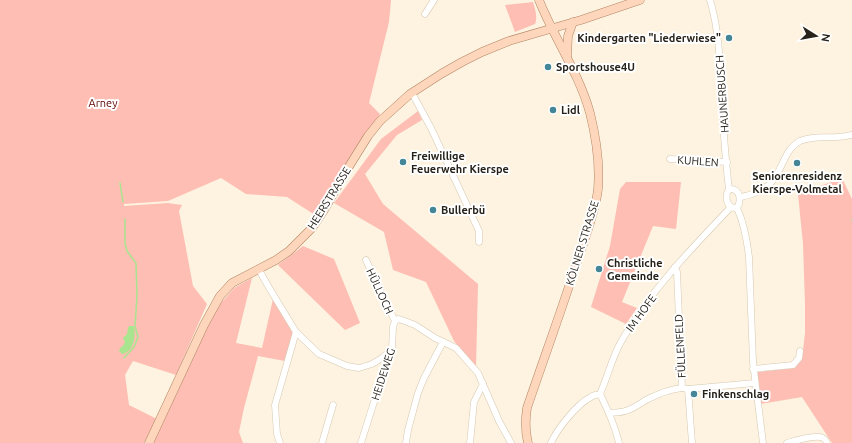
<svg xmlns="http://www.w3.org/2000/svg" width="852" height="443" font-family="Ubuntu,sans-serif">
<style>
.green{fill:#febeb4}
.water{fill:#a9e48f}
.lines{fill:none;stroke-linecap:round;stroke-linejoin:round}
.stream{stroke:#a9e48f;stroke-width:1.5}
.minor-casing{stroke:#d5c8b1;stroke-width:7}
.major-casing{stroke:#b18565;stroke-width:9}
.minor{stroke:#fff;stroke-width:6}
.major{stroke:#fdd6bb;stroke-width:8}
.poi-dot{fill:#448697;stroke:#fff;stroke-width:1.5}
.labels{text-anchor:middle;stroke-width:4;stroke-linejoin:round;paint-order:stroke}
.poi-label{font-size:11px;font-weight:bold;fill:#27221a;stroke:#fff;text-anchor:start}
.street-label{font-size:11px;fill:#27221a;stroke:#fff}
.park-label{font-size:11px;fill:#5e0000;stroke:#fff}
</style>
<rect width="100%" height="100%" fill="#fef3e0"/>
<g class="green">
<polygon points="0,0 391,0 389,22 369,103 380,114 315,215 287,197 246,194 221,178 168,201 124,204 124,206 168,203 182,205 179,211 193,286 207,304 176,375 133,361 125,375 129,405 157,419 144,443 0,443"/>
<path d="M 533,2 C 535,9 538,17 535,24 L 515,32 L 505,5 Z"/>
<polygon points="418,111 422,120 397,135 365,174 383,204 478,284 476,368 454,341 426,282 393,270 384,232 334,203 381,139"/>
<polygon points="842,178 852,199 852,443 832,443 802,397 760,404 756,372 795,368 802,359 805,333 805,304 803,244 798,194"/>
<polygon points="626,182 681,182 676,229 653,226 622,302 637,308 626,324 591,307 610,246 620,189"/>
<polygon points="303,246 334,259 360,323 345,330 278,265"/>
<polygon points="252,278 236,343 262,348 273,299 293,332 285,361 258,356 244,408 239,432 243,443 153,443 215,310 234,288"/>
</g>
<path class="water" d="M 129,326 L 134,326 C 136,336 134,352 122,354 L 119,351 L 120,348 L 123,346 L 125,342 L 123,338 L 127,334 L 128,328 Z"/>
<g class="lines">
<g class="stream">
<polyline points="120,183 123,202"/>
<polyline points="852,220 852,221"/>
<polyline points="124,358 134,347 138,337 135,326 137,296 136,263 127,251 125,243 125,219"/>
</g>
<defs>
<g id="minor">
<path d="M 710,0 C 719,30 720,61 721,91 C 723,124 725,157 729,189 C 724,197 727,209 737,208 C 742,200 740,188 729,189"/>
<polyline points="425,14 434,0"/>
<polyline points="412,93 431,128 479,231 479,242"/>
<polyline points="670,159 727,162"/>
<path d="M 740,197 C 753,195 766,190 774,179 C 783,167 785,149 800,141 C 812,136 824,138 837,137 C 842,137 847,136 852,135"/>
<path d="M 737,208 C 744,223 747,240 749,257 L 753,362 L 763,443"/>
<polyline points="366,260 384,299 395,321"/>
<polyline points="675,267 677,272 682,388 688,389 755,383"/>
<polyline points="259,270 271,291 296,332 319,354 347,366 359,368 372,364 382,358 391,350"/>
<polyline points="753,369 793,365 799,358 800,351"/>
<polyline points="688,389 692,443"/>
<path d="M 600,394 C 608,410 615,426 619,443"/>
<path d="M 609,413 C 614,412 620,413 625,411 C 634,409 640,403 648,399 C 658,394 671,389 682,388"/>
<polyline points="280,443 277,434 275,405 296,332"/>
<polyline points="322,443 333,405"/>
<polyline points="361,443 379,386 392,349 393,327 395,321 398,319 402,320 415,325 435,338 456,348 478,373 499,421 511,443"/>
<polyline points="406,443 408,430 418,393 424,378 443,342"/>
<polyline points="470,443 474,402 483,384"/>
<path d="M 551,443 C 557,429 577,404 591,397 C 593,395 597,395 600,394 C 608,376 612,357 622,340 C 650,291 692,248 731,207"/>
<path d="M 787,443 C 794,441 813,436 820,437 C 823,437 826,440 827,443"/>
</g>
<g id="major">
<polyline points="567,57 568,36 573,22"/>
<polyline points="149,443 204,325 220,296 232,283 276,260 289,251 312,228 324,210 348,168 368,136 380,121 389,113 410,94 441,74 462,62 482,52 509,41 581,20 640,0"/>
<path d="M 528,443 C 525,431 525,421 527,408 C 544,358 562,309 578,259 C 585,237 596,210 598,189 C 600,164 596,137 590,113 C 579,73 554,38 539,0"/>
</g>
</defs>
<use href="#minor" class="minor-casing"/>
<use href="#major" class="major-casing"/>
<use href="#minor" class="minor"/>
<use href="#major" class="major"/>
</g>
<g class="poi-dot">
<circle cx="729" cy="38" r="4"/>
<circle cx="548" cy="67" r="4"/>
<circle cx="553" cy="110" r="4"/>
<circle cx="403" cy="162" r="4"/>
<circle cx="797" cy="163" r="4"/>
<circle cx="433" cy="210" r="4"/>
<circle cx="599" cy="269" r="4"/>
<circle cx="694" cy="394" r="4"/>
</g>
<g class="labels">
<g class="poi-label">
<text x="721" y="42" text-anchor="end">Kindergarten "Liederwiese"</text>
<text x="556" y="71">Sportshouse4U</text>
<text x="561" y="114">Lidl</text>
<text x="411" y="160">Freiwillige<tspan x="411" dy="13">Feuerwehr Kierspe</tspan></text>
<text x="797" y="180" text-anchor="middle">Seniorenresidenz<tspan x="797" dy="13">Kierspe-Volmetal</tspan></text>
<text x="441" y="214">Bullerbü</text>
<text x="607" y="267">Christliche<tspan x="607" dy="13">Gemeinde</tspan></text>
<text x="702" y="398">Finkenschlag</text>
</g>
<g class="street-label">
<text transform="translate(722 94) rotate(-94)" y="4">HAUNERBUSCH</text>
<text transform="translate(698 161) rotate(4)" y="4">KUHLEN</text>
<text transform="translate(329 198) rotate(-58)" y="4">HEERSTRASSE</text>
<text transform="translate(582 243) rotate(-73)" y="4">KÖLNER STRASSE</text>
<text transform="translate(380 291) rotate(65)" y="4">HÜLLOCH</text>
<text transform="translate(641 313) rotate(-54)" y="4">IM HOFE</text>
<text transform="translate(680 346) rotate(-93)" y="4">FÜLLENFELD</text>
<text transform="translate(383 374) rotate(-72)" y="4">HEIDEWEG</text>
</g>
<g class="park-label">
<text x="103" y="107">Arney</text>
</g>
</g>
<g transform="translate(816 36) rotate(101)" stroke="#ffffff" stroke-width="3" paint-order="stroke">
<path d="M0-3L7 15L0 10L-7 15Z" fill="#27221a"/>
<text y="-6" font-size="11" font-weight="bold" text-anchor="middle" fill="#27221a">N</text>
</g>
</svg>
